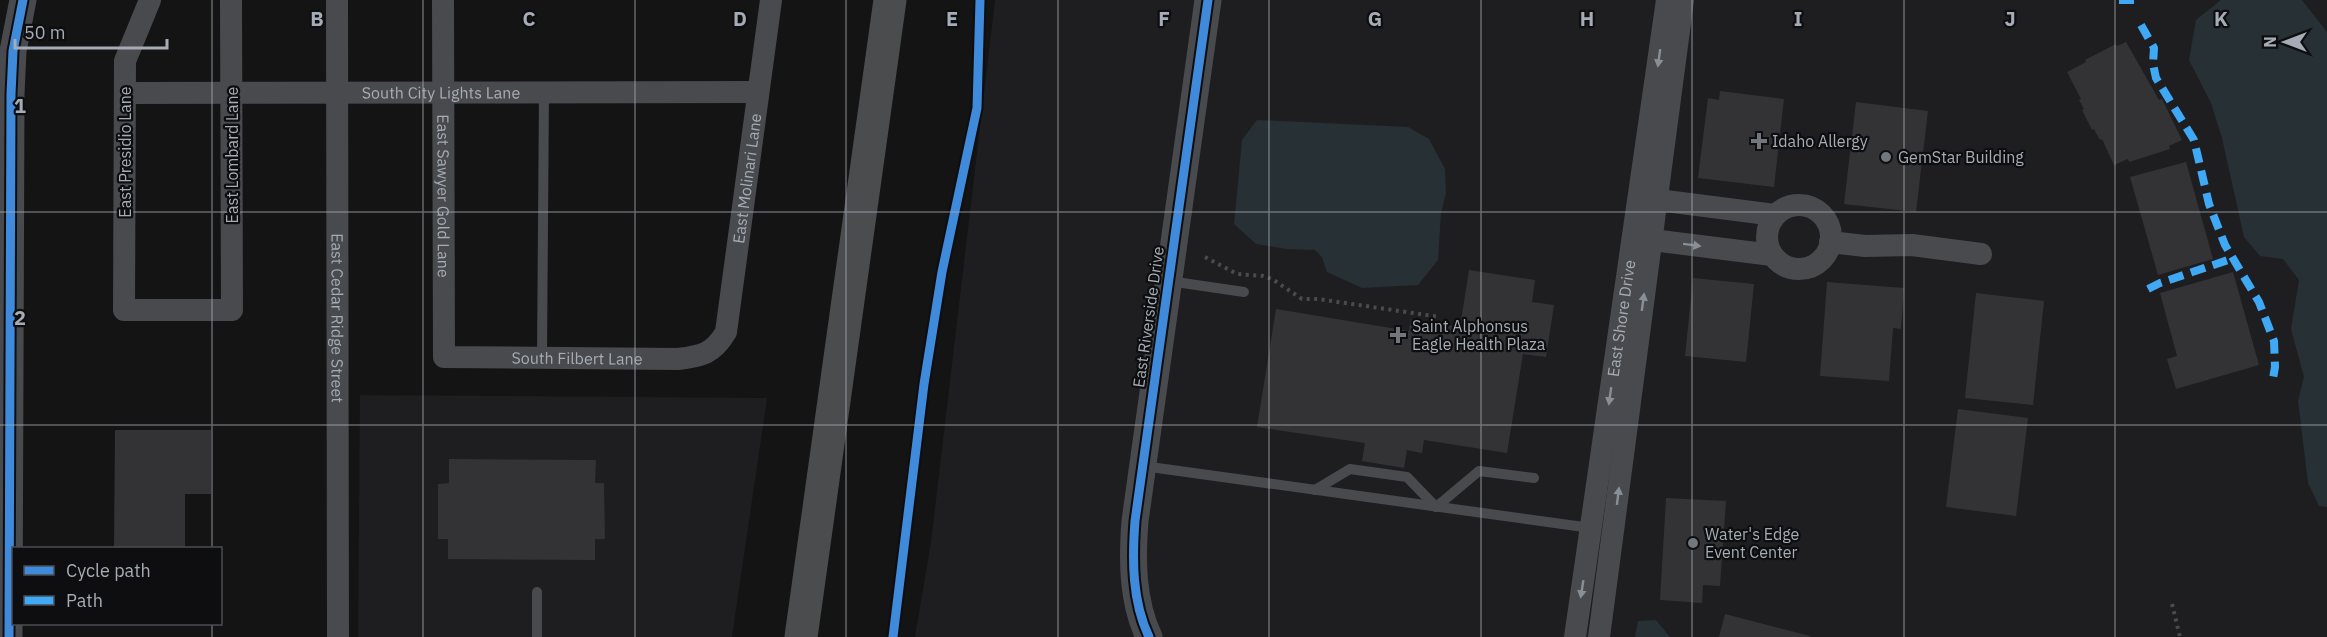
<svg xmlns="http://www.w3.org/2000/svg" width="2327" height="637" font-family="'IBM Plex Sans',sans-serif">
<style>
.built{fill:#1e1e20}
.water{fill:#273035}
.building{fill:#333335}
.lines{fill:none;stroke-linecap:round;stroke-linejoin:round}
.path{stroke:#4a4b4f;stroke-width:4;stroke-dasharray:3 4.5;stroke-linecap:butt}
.service{stroke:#484a4d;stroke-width:10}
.minor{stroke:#484a4d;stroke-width:22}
.tertiary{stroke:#484a4d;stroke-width:27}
.trunk{stroke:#4a4c4e;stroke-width:33}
.quiet{stroke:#3fa9f5;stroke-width:8;stroke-dasharray:15 8;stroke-linecap:butt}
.cycleway-casing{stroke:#0e0e10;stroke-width:13}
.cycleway{stroke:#408adc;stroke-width:9}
.oneway{fill:#898f96}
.grid{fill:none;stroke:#a5acb5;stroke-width:1.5;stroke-opacity:0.55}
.poi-dot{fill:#72777d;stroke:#0e0e10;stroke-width:2}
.labels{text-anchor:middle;stroke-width:4.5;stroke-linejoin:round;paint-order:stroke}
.street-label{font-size:16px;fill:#a5acb5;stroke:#0e0e10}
.poi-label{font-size:16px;fill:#a5acb5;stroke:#0e0e10;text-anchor:start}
.grid-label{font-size:20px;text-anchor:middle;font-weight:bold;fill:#a5acb5;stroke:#0e0e10;stroke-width:4.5;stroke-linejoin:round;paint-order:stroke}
</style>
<rect width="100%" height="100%" fill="#141414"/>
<g class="built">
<polygon points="995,0 2327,0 2327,637 915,637 931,542"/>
<polygon points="360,395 767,398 732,637 358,637"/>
</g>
<g class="water">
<polygon points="2221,0 2302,0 2327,32 2327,507 2319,506 2308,483 2298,401 2304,377 2291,329 2299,280 2283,259 2260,256 2244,237 2222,138 2211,103 2189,60 2196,20"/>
<polygon points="1257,120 1408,127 1429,139 1445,169 1446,193 1441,213 1438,260 1418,285 1362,288 1327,272 1322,257 1315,250 1287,249 1256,244 1234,224 1242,140"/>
<polygon points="1656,620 1670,637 1635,637 1638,621"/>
</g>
<g class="building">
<polygon points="2126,42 2159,100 2162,99 2182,140 2169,146 2170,149 2129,162 2128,159 2114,165 2102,139 2100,140 2094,129 2092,130 2082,110 2084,109 2079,100 2081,99 2067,72 2086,62 2085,60 2116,44 2117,46"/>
<polygon points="1720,91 1784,99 1774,187 1698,178 1708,98 1719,100"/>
<polygon points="1856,102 1928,111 1916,212 1844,204"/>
<polygon points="2186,162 2213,259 2158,275 2130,177"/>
<polygon points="1469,270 1535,280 1532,302 1554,305 1546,357 1523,354 1507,453 1424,440 1422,453 1407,450 1404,468 1362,461 1365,443 1257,427 1276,309 1409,331 1411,319 1460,327"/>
<polygon points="2233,272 2259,365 2176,389 2167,359 2177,356 2160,293"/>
<polygon points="1693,278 1754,284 1746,362 1685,356"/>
<polygon points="1827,282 1904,288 1901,329 1893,328 1889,381 1820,376"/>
<polygon points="1976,293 2044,301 2033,405 1965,398"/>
<polygon points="1958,409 2028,418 2016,516 1946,507"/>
<polygon points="115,430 211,430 211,494 185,494 185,548 114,548"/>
<polygon points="449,459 596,460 595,483 604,483 605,539 595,539 595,560 448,559 448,539 438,539 438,484 449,483"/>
<polygon points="1666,498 1726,501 1720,586 1703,585 1702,603 1660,600"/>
<polygon points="1725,614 1810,636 1810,637 1719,637"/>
</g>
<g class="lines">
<g class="path">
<polyline points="1205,257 1237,274 1263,276 1272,279 1302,299 1318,299 1440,317"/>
<polyline points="2172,604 2180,637"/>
</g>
<g class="service">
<polyline points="1169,281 1244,292"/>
<polyline points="542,356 544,92"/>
<polyline points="1143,466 1591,528"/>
<polyline points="1315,490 1350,469 1407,477 1436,507 1479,471 1534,478"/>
<polyline points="537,637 537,592"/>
</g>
<g class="minor">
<polyline points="150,0 125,61 124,310 232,310 231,0"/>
<path id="s1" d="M 337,0 L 338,637"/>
<path id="s2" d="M 443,0 L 444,357 L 678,359 C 702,356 713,354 726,332 L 771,0"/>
<path id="s3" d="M 125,93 L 758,92"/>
<polyline points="1642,198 1775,215"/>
<circle cx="1799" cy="237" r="32"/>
<polyline points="1636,238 1772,255"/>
<polyline points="1830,242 1865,246 1912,245 1981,254"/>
<path id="s4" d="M 1575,637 L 1667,0"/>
<polyline points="1599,637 1683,0"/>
</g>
<g class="tertiary">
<polyline points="9,637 11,94 13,51 23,0"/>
<path d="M 1149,637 C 1132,601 1132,560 1135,521 L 1208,0"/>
</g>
<polyline class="trunk" points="801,637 890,0"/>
<g class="quiet">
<polyline points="2119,0 2136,0"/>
<polyline points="2141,25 2154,48 2153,64 2156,78 2194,140 2209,204 2225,245 2259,302 2274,341 2275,367 2272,384"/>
<polyline points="2148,289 2160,283 2234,258"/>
</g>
<defs>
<g id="cycleway">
<polyline points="9,637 11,94 13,51 23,0"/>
<polyline points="893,637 924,384 942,272 977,108 980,0"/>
<path d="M 1149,637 C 1132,601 1132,560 1135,521 L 1208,0"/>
</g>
</defs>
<use href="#cycleway" class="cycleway-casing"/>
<use href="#cycleway" class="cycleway"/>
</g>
<defs><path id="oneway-solid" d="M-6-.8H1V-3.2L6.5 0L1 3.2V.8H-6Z" transform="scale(1.5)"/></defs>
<g class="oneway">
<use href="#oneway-solid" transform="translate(1659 58) rotate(98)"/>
<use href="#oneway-solid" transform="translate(1692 245) rotate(7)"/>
<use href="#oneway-solid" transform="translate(1643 302) rotate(-82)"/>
<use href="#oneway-solid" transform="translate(1610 396) rotate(98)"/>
<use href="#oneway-solid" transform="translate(1618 496) rotate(-83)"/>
<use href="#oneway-solid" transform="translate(1582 589) rotate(99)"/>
</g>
<path class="grid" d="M 212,0 L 212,548M 423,0 L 423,637M 635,0 L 635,637M 846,0 L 846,637M 1058,0 L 1058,637M 1269,0 L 1269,637M 1481,0 L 1481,637M 1692,0 L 1692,637M 1904,0 L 1904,637M 2115,0 L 2115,637M 0,212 L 2327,212M 0,425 L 2327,425M 212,624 L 212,637"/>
<g class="poi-dot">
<path d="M1756 132h6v6h6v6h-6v6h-6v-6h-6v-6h6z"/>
<circle cx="1886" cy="157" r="6"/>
<path d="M1395 326h6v6h6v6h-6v6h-6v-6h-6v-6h6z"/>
<circle cx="1693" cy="543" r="6"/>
</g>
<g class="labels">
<g class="street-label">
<text dy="6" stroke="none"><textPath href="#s3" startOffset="316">South City Lights Lane</textPath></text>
<text transform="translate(125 152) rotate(-90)" y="6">East Presidio Lane</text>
<text transform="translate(232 155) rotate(-90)" y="6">East Lombard Lane</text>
<text dy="6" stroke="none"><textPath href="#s2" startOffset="804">East Molinari Lane</textPath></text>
<text dy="6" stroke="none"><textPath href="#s2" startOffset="196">East Sawyer Gold Lane</textPath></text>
<text transform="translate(1148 317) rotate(-82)" y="6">East Riverside Drive</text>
<text dy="6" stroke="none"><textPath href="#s1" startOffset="318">East Cedar Ridge Street</textPath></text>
<text dy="6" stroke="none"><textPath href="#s4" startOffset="322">East Shore Drive</textPath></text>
<text dy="6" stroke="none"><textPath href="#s2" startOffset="490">South Filbert Lane</textPath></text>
</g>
<g class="poi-label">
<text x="1772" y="147">Idaho Allergy</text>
<text x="1898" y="163">GemStar Building</text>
<text x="1412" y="332">Saint Alphonsus<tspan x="1412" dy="18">Eagle Health Plaza</tspan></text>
<text x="1705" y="540">Water's Edge<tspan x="1705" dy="18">Event Center</tspan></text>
</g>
</g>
<g class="grid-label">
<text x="317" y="26">B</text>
<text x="529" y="26">C</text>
<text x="740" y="26">D</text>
<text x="952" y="26">E</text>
<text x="1164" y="26">F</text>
<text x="1375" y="26">G</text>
<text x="1587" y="26">H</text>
<text x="1798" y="26">I</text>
<text x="2010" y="26">J</text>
<text x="2221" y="26">K</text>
<text x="20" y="113">1</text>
<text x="20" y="325">2</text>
</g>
<rect x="12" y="547" width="210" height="78" fill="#0e0e10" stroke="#4a4d52" stroke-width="1.5"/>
<rect x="24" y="566" width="30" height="9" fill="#408adc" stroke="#4a4d52" stroke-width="1.5"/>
<text x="66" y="577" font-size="18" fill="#a5acb5">Cycle path</text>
<rect x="24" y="596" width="30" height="9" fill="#3fa9f5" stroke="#4a4d52" stroke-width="1.5"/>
<text x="66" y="607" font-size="18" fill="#a5acb5">Path</text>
<g transform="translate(2285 42) rotate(270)" stroke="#0e0e10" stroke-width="4.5" paint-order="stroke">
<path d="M0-4.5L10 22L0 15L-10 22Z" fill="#a5acb5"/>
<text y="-9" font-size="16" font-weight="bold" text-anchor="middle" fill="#a5acb5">N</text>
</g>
<path d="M15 39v9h152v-9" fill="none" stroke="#a5acb5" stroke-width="3"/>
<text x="24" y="39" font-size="18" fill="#a5acb5" stroke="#0e0e10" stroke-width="4.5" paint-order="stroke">50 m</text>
</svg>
